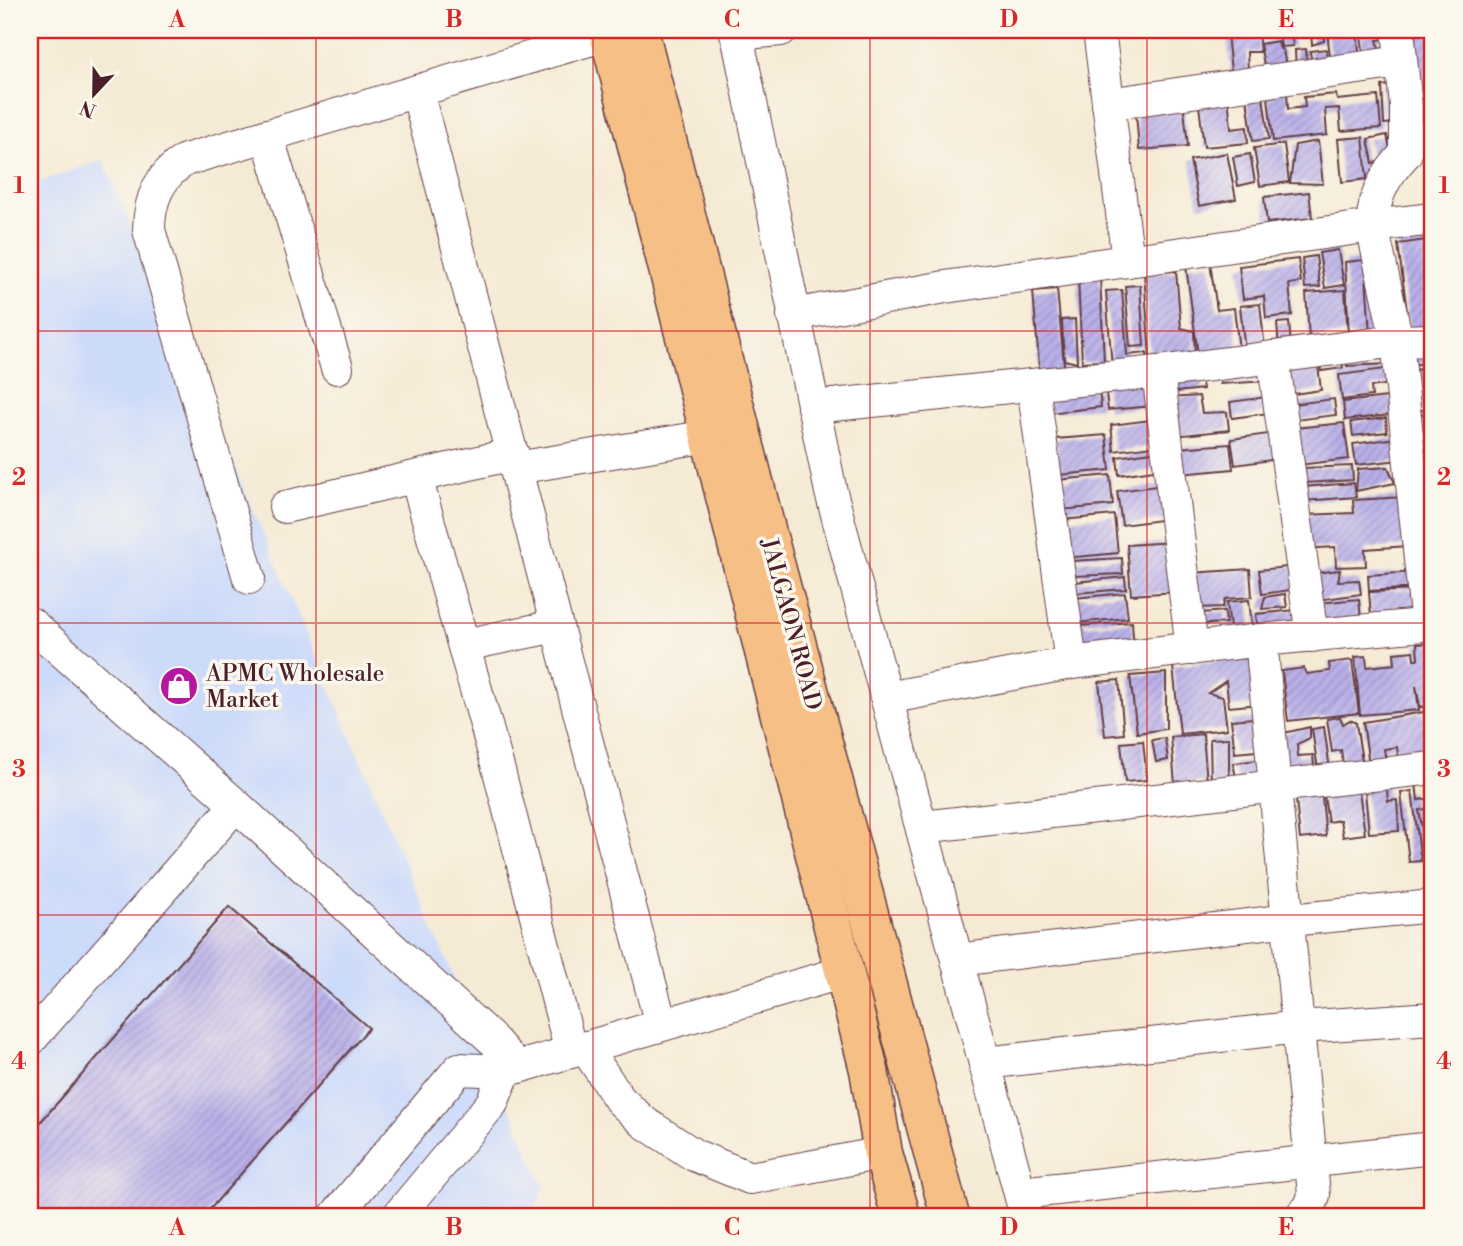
<svg xmlns="http://www.w3.org/2000/svg" width="1463" height="1246" font-family="'Libre Bodoni',serif">
<style>
.built{fill:#cddbfa}
.building{fill:url(#building-hatch)}
.lines{fill:none;stroke-linecap:round;stroke-linejoin:round}
.street-casing{stroke:#643d44;stroke-width:34}
.highway-casing{stroke:#643d44;stroke-width:41}
.street{stroke:#fff;stroke-width:32}
.highway{stroke:#f5bf86;stroke-width:38}
.grid{fill:none;stroke:#d62828;stroke-width:2;stroke-opacity:0.55}
.labels{text-anchor:middle;stroke-width:7;stroke-linejoin:round;paint-order:stroke}
.street-label{font-size:23px;fill:#4a1f2b;stroke:#fbf7ec}
.poi-label{font-size:23px;fill:#4a1f2b;stroke:#fbf7ec;text-anchor:start}
.neatline{fill:none;stroke:#d62828;stroke-width:2.5}
.grid-label{font-size:23px;text-anchor:middle;font-weight:bold;fill:#d62828}
</style>
<defs>
<pattern id="building-hatch" width="6" height="6" patternUnits="userSpaceOnUse" patternTransform="scale(1.75)"><rect width="6" height="6" fill="#bab1ea"/><path d="M-1 1l2-2M0 6l6-6M5 7l2-2" fill="none" stroke="#998fbe"/></pattern>
</defs>
<rect width="100%" height="100%" fill="#fbf7ec"/>
<filter id="ink" filterUnits="userSpaceOnUse"><feTurbulence type="fractalNoise" baseFrequency=".0143" numOctaves="2"/><feDisplacementMap in="SourceGraphic" scale="14" xChannelSelector="R" yChannelSelector="G"/><feConvolveMatrix kernelMatrix="1 2 1 2 8 2 1 2 1" color-interpolation-filters="sRGB"/></filter>
<filter id="wash" filterUnits="userSpaceOnUse"><feTurbulence type="fractalNoise" baseFrequency=".00686" numOctaves="4" result="noise"/><feDisplacementMap in="SourceGraphic" scale="28" xChannelSelector="R" yChannelSelector="G"/><feGaussianBlur stdDeviation="1.57" result="paint"/><feColorMatrix in="noise" values="0 0 0 0 0 0 0 0 0 0 0 0 0 0 0 0 0 1.4 0 .05"/><feComposite in="paint" operator="in"/></filter>
<g filter="url(#wash)">
<rect width="100%" height="100%" fill="#f5ead4"/>
<polygon class="built" points="103,160 544,1188 532,1216 30,1216 30,185"/>
<g id="blocks">
<g class="building">
<polygon points="1279,30 1291,30 1293,46 1281,47"/>
<polygon points="1311,30 1324,30 1324,41 1312,45"/>
<polygon points="1327,30 1357,30 1360,63 1331,66"/>
<polygon points="1360,30 1388,30 1390,38 1377,40 1379,48 1388,47 1365,62"/>
<polygon points="1403,30 1433,30 1433,123 1410,124"/>
<polygon points="1258,31 1260,52 1247,52 1248,71 1231,71 1227,34"/>
<polygon points="1278,41 1280,49 1283,50 1286,66 1265,70 1260,44"/>
<polygon points="1306,49 1307,70 1296,71 1295,50"/>
<polygon points="1326,49 1328,71 1313,73 1310,51"/>
<polygon points="1398,84 1400,123 1384,124 1382,86"/>
<polygon points="1267,89 1287,92 1288,109 1305,107 1304,97 1336,94 1337,100 1378,96 1381,128 1341,131 1339,108 1325,109 1327,135 1273,141"/>
<polygon points="1228,95 1231,129 1247,127 1248,143 1204,147 1198,97"/>
<polygon points="1263,97 1269,139 1253,141 1247,99"/>
<polygon points="1184,109 1188,146 1139,150 1136,113"/>
<polygon points="1387,135 1392,159 1373,163 1368,139"/>
<polygon points="1363,137 1367,179 1342,182 1338,139"/>
<polygon points="1318,141 1323,184 1290,183 1295,145"/>
<polygon points="1284,144 1289,182 1260,186 1254,148"/>
<polygon points="1227,153 1236,199 1199,206 1190,160"/>
<polygon points="1250,154 1255,182 1238,186 1233,157"/>
<polygon points="1309,192 1312,218 1267,223 1264,197"/>
<polygon points="1433,239 1433,331 1410,334 1398,244"/>
<polygon points="1338,250 1344,285 1325,288 1319,253"/>
<polygon points="1316,256 1320,287 1305,288 1302,258"/>
<polygon points="1298,259 1301,282 1289,284 1292,315 1266,318 1264,296 1243,299 1239,266"/>
<polygon points="1365,260 1370,335 1349,336 1345,262"/>
<polygon points="1210,263 1217,310 1234,308 1239,350 1198,355 1186,266"/>
<polygon points="1176,271 1181,328 1194,331 1195,355 1150,358 1144,273"/>
<polygon points="1100,276 1104,361 1082,362 1078,277"/>
<polygon points="1140,285 1144,346 1130,347 1125,286"/>
<polygon points="1057,289 1065,375 1040,376 1033,291"/>
<polygon points="1122,290 1127,355 1147,353 1148,365 1112,368 1106,291"/>
<polygon points="1345,290 1348,334 1309,338 1306,293"/>
<polygon points="1260,304 1265,349 1245,351 1240,306"/>
<polygon points="1075,319 1077,363 1064,360 1062,320"/>
<polygon points="1289,322 1291,346 1279,350 1277,323"/>
<polygon points="1433,347 1433,363 1407,365 1406,349"/>
<polygon points="1388,349 1389,364 1347,366 1346,352"/>
<polygon points="1341,355 1343,368 1321,371 1319,357"/>
<polygon points="1317,357 1321,390 1287,395 1282,362"/>
<polygon points="1266,362 1268,381 1220,384 1218,366"/>
<polygon points="1392,368 1395,383 1371,387 1372,396 1342,400 1339,375"/>
<polygon points="1433,368 1433,409 1416,411 1412,370"/>
<polygon points="1200,371 1203,389 1167,393 1165,375"/>
<polygon points="1152,380 1154,406 1108,410 1105,384"/>
<polygon points="1046,388 1099,390 1101,407 1049,413"/>
<polygon points="1199,396 1202,413 1227,412 1229,430 1175,436 1167,398"/>
<polygon points="1396,396 1398,414 1345,420 1343,402"/>
<polygon points="1266,397 1269,413 1232,418 1230,402"/>
<polygon points="1334,399 1336,415 1295,420 1293,404"/>
<polygon points="1433,413 1433,451 1418,452 1412,415"/>
<polygon points="1386,418 1387,432 1353,436 1351,422"/>
<polygon points="1158,419 1161,445 1114,451 1111,425"/>
<polygon points="1344,423 1349,459 1299,465 1295,428"/>
<polygon points="1275,433 1279,459 1235,465 1231,439"/>
<polygon points="1106,435 1110,470 1059,475 1056,439"/>
<polygon points="1396,438 1399,460 1356,465 1353,444"/>
<polygon points="1230,444 1233,469 1180,474 1178,448"/>
<polygon points="1159,451 1161,469 1119,475 1117,457"/>
<polygon points="1352,466 1353,480 1304,483 1303,468"/>
<polygon points="1388,467 1395,483 1356,491 1358,469"/>
<polygon points="1110,475 1113,505 1060,510 1057,480"/>
<polygon points="1354,483 1356,497 1303,501 1302,487"/>
<polygon points="1164,485 1169,519 1122,525 1117,491"/>
<polygon points="1405,497 1408,546 1365,549 1366,566 1336,567 1335,547 1304,549 1303,515 1354,513 1353,500"/>
<polygon points="1114,515 1118,553 1066,558 1062,520"/>
<polygon points="1172,542 1177,592 1131,595 1127,545"/>
<polygon points="1122,558 1123,574 1072,576 1071,561"/>
<polygon points="1295,566 1298,589 1262,594 1259,570"/>
<polygon points="1250,569 1252,597 1225,599 1223,607 1194,608 1191,573"/>
<polygon points="1340,570 1338,581 1359,580 1361,594 1311,601 1306,574"/>
<polygon points="1416,572 1418,588 1369,591 1368,575"/>
<polygon points="1125,577 1126,589 1076,593 1075,582"/>
<polygon points="1418,590 1420,613 1371,616 1369,592"/>
<polygon points="1125,593 1128,618 1076,623 1074,598"/>
<polygon points="1285,594 1287,607 1262,609 1265,597"/>
<polygon points="1359,599 1361,619 1321,623 1318,603"/>
<polygon points="1249,600 1253,634 1231,636 1227,602"/>
<polygon points="1295,610 1296,628 1258,631 1256,614"/>
<polygon points="1225,611 1226,623 1191,625 1190,614"/>
<polygon points="1132,622 1134,651 1081,654 1078,626"/>
<polygon points="1433,643 1433,706 1420,707 1416,686 1419,710 1360,715 1355,657 1366,656 1367,667 1395,664 1394,653 1413,651 1414,659 1418,659 1417,644"/>
<polygon points="1255,657 1260,704 1229,707 1226,681 1208,693 1223,697 1227,729 1180,734 1173,666"/>
<polygon points="1352,660 1359,713 1288,721 1282,671 1304,668 1307,674 1330,671 1329,663"/>
<polygon points="1166,673 1166,729 1137,733 1130,676"/>
<polygon points="1119,680 1124,734 1105,736 1099,682"/>
<polygon points="1433,710 1433,743 1431,743 1425,711"/>
<polygon points="1424,712 1431,757 1399,762 1397,747 1384,749 1387,769 1370,772 1363,722"/>
<polygon points="1340,717 1343,724 1350,720 1356,723 1363,767 1344,770 1341,750 1332,752 1327,719"/>
<polygon points="1253,718 1256,751 1235,753 1231,720"/>
<polygon points="1310,727 1310,738 1297,744 1298,756 1313,755 1315,777 1282,779 1279,734"/>
<polygon points="1324,727 1330,769 1318,770 1312,729"/>
<polygon points="1203,734 1207,782 1175,785 1171,737"/>
<polygon points="1165,738 1168,760 1156,762 1152,740"/>
<polygon points="1229,738 1229,785 1211,785 1210,739"/>
<polygon points="1143,741 1147,780 1125,782 1121,743"/>
<polygon points="1257,760 1262,781 1237,782 1233,763"/>
<polygon points="1433,771 1433,798 1418,800 1415,774"/>
<polygon points="1386,778 1388,801 1397,800 1399,831 1369,833 1364,780"/>
<polygon points="1322,783 1359,791 1365,834 1343,837 1340,820 1328,822"/>
<polygon points="1321,788 1326,836 1300,839 1295,790"/>
<polygon points="1412,791 1421,861 1409,862 1401,793"/>
<polygon points="1433,808 1433,887 1432,888 1419,810"/>
<polygon points="229,907 369,1028 204,1216 30,1216 30,1134"/>
</g>
</g>
</g>
<g filter="url(#ink)">
<use href="#blocks" fill-opacity="0" stroke="#643d44" stroke-width="2"/>
<g class="lines">
<defs>
<g id="street">
<polyline points="736,30 831,492 1026,1216"/>
<polyline points="1099,30 1128,261"/>
<polyline points="736,34 781,30"/>
<polyline points="417,91 661,1025"/>
<polyline points="1108,104 1400,62"/>
<polyline points="267,135 337,368"/>
<path d="M 793,315 L 945,287 L 1372,226 C 1374,195 1385,175 1406,153 L 1406,106 L 1398,30"/>
<polyline points="1273,357 1312,636"/>
<polyline points="1158,372 1192,649"/>
<polyline points="1033,385 1071,663"/>
<polyline points="813,407 1158,372 1397,341 1433,340"/>
<polyline points="516,468 709,436"/>
<polyline points="416,477 499,771 571,1052"/>
<polyline points="285,507 513,454"/>
<path d="M 249,578 L 149,230 C 149,200 159,176 185,160 L 609,34"/>
<polyline points="30,623 236,805"/>
<polyline points="1427,625 1397,341 1372,226 1433,219"/>
<polyline points="464,645 556,626"/>
<polyline points="887,698 1071,663 1261,640"/>
<polyline points="922,827 1433,768"/>
<polyline points="957,960 1289,920 1433,906"/>
<polyline points="30,1040 236,805 494,1041 517,1067"/>
<polyline points="585,1047 620,1100 645,1123 694,1155 750,1178 883,1153"/>
<polyline points="985,1063 1299,1027 1433,1018"/>
<polyline points="1020,1193 1433,1148"/>
<polyline points="335,1216 459,1069 505,1071 844,972"/>
<polyline points="398,1216 492,1103 505,1071"/>
<polyline points="1301,1216 1310,1207 1314,1195 1261,640 1433,624"/>
</g>
<g id="highway">
<polyline points="608,30 869,1070 883,1153 901,1216"/>
<polyline points="639,30 767,533 950,1216"/>
</g>
</defs>
<use href="#street" class="street-casing"/>
<use href="#highway" class="highway-casing"/>
<use href="#street" class="street"/>
<use href="#highway" class="highway"/>
</g>
</g>
<path class="grid" d="M 316,30 L 316,1216M 593,30 L 593,1216M 870,30 L 870,1216M 1147,30 L 1147,1216M 30,331 L 1433,331M 30,623 L 1433,623M 30,915 L 1433,915"/>
<defs>
<symbol id="shop-disc" viewBox="-11 -11 22 22"><circle r="9.5" fill="#b5179e" stroke="#fbf7ec"/><path d="M-5-2.5h2.3a2.7 3.5 0 0 1 5.4 0H5L5.5 6h-11ZM-1.5-2.5h3a1.5 2.3 0 0 0-3 0Z" fill="#fff"/></symbol>
</defs>
<g fill-rule="evenodd">
<use href="#shop-disc" x="157" y="664" width="44" height="44"/>
</g>
<g class="labels">
<g class="street-label">
<text transform="translate(792 624) rotate(75)" y="8">JALGAON ROAD</text>
</g>
<g class="poi-label">
<text x="206" y="681">APMC Wholesale<tspan x="206" dy="26">Market</tspan></text>
</g>
</g>
<rect width="1463" height="1246" fill="none" stroke="#fbf7ec" stroke-width="77"/>
<g transform="translate(94 94) rotate(202)" stroke="#fbf7ec" stroke-width="5" paint-order="stroke">
<path d="M0-5L12 26L0 18L-12 26Z" fill="#4a1f2b"/>
<text y="-10" font-size="19" font-weight="bold" text-anchor="middle" fill="#4a1f2b">N</text>
</g>
<rect x="38" y="38" width="1386" height="1170" class="neatline"/>
<g class="grid-label">
<text x="177" y="27">A</text>
<text x="454" y="27">B</text>
<text x="732" y="27">C</text>
<text x="1009" y="27">D</text>
<text x="1286" y="27">E</text>
<text x="19" y="193">1</text>
<text x="1444" y="193">1</text>
<text x="19" y="485">2</text>
<text x="1444" y="485">2</text>
<text x="19" y="777">3</text>
<text x="1444" y="777">3</text>
<text x="19" y="1069">4</text>
<text x="1444" y="1069">4</text>
<text x="177" y="1235">A</text>
<text x="454" y="1235">B</text>
<text x="732" y="1235">C</text>
<text x="1009" y="1235">D</text>
<text x="1286" y="1235">E</text>
</g>
</svg>
